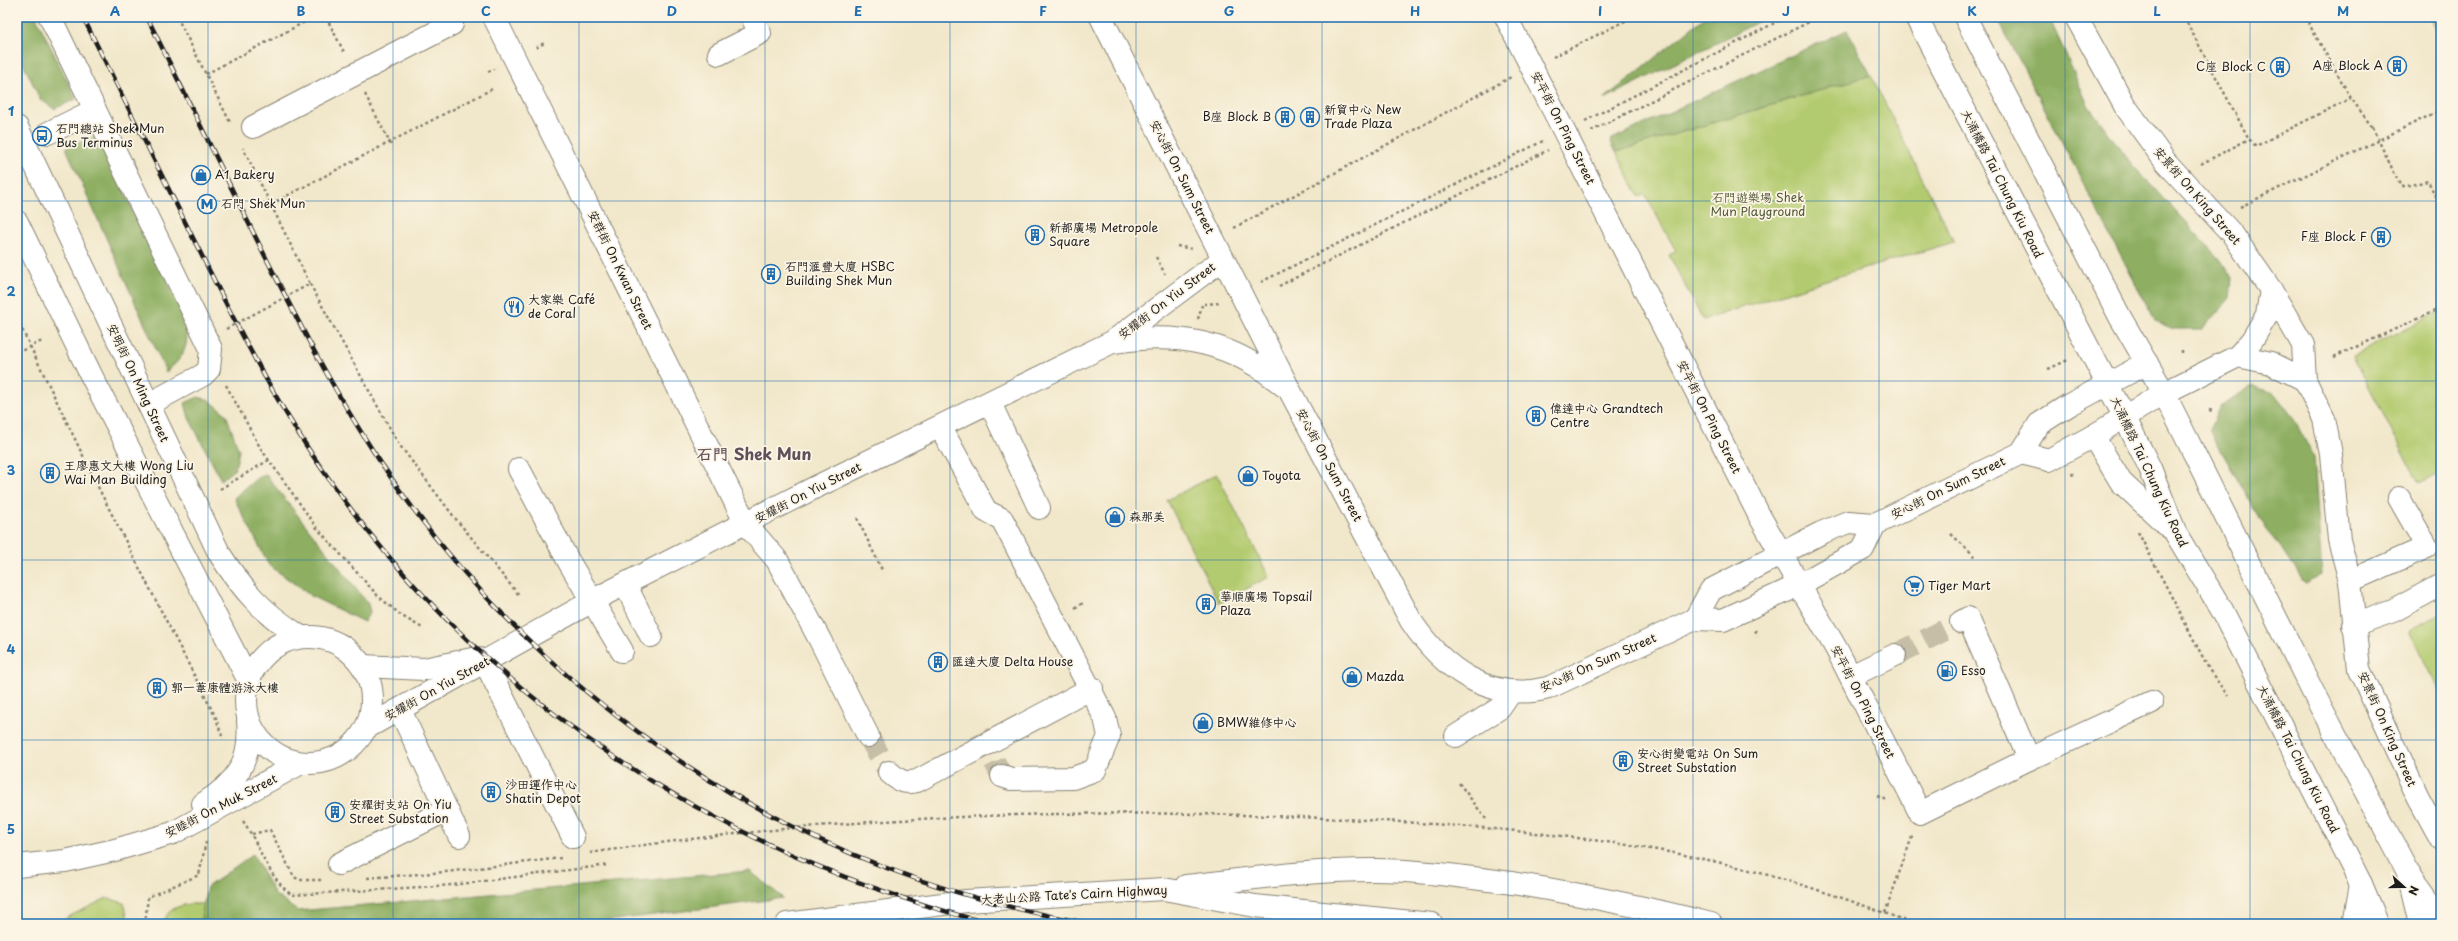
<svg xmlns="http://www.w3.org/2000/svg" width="2458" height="941" font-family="'Playpen Sans','LXGW WenKai TC',sans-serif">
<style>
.green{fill:#b3cb70;stroke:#687446}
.forest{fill:#8eaf62;stroke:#55663f}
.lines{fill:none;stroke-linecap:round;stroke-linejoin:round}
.minor-tunnel{stroke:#c6bea7;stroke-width:22;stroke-dasharray:22 11;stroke-linecap:butt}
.minor-casing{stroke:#868273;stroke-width:24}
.major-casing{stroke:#868273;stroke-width:24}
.highway-casing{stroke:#868273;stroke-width:24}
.path{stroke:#868273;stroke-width:2.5;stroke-dasharray:3 3;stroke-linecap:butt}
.minor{stroke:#fff;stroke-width:22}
.major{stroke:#fff;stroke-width:22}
.highway{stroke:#fff;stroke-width:22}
.rail-casing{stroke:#1c1c1c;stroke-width:4.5}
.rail{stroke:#fcf5e5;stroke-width:3;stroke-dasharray:9;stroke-linecap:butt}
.path-bridge{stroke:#868273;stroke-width:2.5;stroke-dasharray:3 3;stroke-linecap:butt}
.grid{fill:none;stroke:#1f6fb2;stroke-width:1;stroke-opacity:0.55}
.labels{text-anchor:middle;stroke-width:3.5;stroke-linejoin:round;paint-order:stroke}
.poi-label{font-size:12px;fill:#1c1c1c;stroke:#fcf5e5;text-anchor:start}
.street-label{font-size:12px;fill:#1c1c1c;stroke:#fcf5e5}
.park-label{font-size:12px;fill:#515939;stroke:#fcf5e5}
.district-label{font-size:16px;font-weight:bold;fill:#60505b;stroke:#fcf5e5}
.neatline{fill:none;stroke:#1f6fb2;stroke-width:1.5}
.grid-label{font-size:13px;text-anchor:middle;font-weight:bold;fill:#1f6fb2}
</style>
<rect width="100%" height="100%" fill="#fcf5e5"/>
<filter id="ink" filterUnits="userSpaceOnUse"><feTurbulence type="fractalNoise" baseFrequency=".025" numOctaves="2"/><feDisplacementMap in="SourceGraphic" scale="8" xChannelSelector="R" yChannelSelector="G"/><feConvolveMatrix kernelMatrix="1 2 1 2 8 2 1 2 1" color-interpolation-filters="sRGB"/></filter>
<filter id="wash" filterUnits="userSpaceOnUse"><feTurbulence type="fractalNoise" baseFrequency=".012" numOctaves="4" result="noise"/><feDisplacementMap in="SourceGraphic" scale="16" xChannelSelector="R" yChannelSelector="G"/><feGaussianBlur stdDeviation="0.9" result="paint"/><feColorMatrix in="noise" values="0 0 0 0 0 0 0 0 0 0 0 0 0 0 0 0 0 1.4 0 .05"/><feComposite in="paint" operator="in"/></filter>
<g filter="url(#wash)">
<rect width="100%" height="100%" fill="#f1e7ca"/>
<g class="green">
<polygon points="2430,17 2441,17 2441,40"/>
<polygon points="1871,75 1954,242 1823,281 1703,320 1669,255 1676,251 1645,194 1639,197 1616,152"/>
<polygon points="2441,310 2441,473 2419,483 2353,356"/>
<polygon points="1217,474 1269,577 1219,603 1167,500"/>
<polygon points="2441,614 2441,693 2409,630"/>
<polygon points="107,898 124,903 129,924 66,924 66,918"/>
<path d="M 190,904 L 221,904 L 219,924 L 163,924 C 167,910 176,906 190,904 Z"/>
</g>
<g class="forest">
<polygon points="17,17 36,17 76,99 54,109 40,99 17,50"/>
<polygon points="1705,17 1768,17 1604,99"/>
<polygon points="1997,17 2049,17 2088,105 2133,166 2221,260 2232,278 2230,298 2202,329 2173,329 2155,321"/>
<polygon points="1847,30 1871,75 1616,152 1610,140"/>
<path d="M 97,135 L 185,318 C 190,343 186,356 166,372 L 66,148 Z"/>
<polygon points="2252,386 2274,393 2292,416 2314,457 2322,575 2305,583 2284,551 2266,530 2209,429 2220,406"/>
<polygon points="198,397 209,400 226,414 239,451 235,469 221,480 189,418 185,403"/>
<polygon points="266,475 368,604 370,612 364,622 311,596 269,565 234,498 257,478"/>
<polygon points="253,854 275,895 298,911 750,871 783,898 585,924 200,924 207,887"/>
</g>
</g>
<g filter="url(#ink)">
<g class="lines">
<g class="minor-tunnel">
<polyline points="1895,655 1961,622"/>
<polyline points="979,733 1002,776"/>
<polyline points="868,736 889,772"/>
</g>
<defs>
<g id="minor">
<polyline points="50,17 211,349 209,369 203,375 149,404"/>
<polyline points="494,17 746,524 777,560 820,640 868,736"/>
<path d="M 1101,17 L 1290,391 L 1411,621 C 1442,668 1489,703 1548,688 L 1695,619 L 1723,620 L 1797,586 L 1863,549 L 1875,524"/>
<polyline points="1506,17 1760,517 1837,650 1920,813 2029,759 2152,702"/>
<polyline points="2076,17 2125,106 2165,161 2233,235 2271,290 2303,345 2305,380 2324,419 2331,454 2339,540 2350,581 2359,669 2418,797 2441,839"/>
<polyline points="719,54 760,33 752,17"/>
<path d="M 17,127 L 219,553 C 243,591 263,613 301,637"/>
<polyline points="253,127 452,24"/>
<polyline points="48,133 95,110"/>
<polyline points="17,222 91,375 249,681"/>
<path d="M 1115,342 C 1180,331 1234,343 1284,386"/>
<polyline points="2238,356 2271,363 2305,380"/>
<polyline points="990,403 1039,508"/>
<polyline points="941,428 986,511 1002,519 1105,718 1109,736 1095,770 1073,778 1011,779 1002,776"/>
<polyline points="2021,453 2049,460 2093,436 2164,393 2238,356 2252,340 2267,315 2271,290"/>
<polyline points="519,469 569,562 622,651"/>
<polyline points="2350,581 2427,547 2399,498"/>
<polyline points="625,584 651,636"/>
<polyline points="1695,619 1711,590 1821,533 1848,522 1875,524 2021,453 2039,424 2069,405 2147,363"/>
<polyline points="1961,622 1968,618 2029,759"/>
<polyline points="2353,625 2393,611 2441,585"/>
<circle cx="309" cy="700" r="63"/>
<polyline points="485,662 573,837"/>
<polyline points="363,666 424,669 477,658"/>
<polyline points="1851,676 1895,655"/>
<polyline points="400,710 459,836"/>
<polyline points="366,728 605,594 814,488 1112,342 1223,259"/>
<polyline points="1456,736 1500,708 1511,692"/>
<path d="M 889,772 C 899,781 904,784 917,781 L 1092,688"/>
<path d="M 203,804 C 236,783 252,762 248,721"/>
<polyline points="339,864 447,810"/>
<polyline points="17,866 65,861 115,850 173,833 301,763"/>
</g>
<g id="major">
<polyline points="1916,17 2124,416 2150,468 2176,534 2222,610 2361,884 2378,924"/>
<polyline points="1965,17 2120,317 2164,393 2315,696 2407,870 2420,924"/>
<polyline points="2093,436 2121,482 2169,527"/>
</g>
<g id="highway">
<polyline points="2407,870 2441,917"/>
<path d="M 1186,886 C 1247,879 1311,870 1373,870 C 1419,870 1466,877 1512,883 C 1579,894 1645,907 1711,924"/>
<polyline points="787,924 966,901 1164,889 1255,906 1432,924"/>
<polyline points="2354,924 2361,884"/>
</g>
</defs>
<use href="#minor" class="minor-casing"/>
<use href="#major" class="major-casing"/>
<use href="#highway" class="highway-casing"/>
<g class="path">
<polyline points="177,17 230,122"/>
<polyline points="326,17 345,54"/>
<polyline points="551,17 552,19"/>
<polyline points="2195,17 2186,21 2249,139 2256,146 2351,98"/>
<polyline points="2305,17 2351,98 2372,127"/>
<polyline points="536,48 544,43"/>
<polyline points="1553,57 1633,17"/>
<polyline points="488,72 494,69"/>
<polyline points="206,74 314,17"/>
<polyline points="365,94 392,147"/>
<polyline points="1585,121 1786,17"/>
<polyline points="1591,131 1819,17"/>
<polyline points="2388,160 2401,187 2428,181 2441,207"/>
<polyline points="2201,164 2249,139"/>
<polyline points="271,204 492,89"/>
<polyline points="2240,207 2441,110"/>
<polyline points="1234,228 1511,77"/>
<polyline points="1177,246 1192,249"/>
<polyline points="1156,257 1165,274"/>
<polyline points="1261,282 1543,141"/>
<polyline points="310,284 398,443 455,518 519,595"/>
<polyline points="1279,286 1548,150"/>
<polyline points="1204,304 1219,303"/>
<polyline points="17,319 102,495 216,718 223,739"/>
<polyline points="1198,319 1202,305"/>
<polyline points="226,329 310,284 243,148"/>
<polyline points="17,353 44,340"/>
<polyline points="2182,353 2182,347"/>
<polyline points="2334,357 2441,308"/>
<polyline points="2048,369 2068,360"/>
<polyline points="226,385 261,449 317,528 378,596 402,616 424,629"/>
<polyline points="2209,410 2213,411"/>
<polyline points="2072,473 2074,478"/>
<polyline points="220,489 269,460"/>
<polyline points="857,518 883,572"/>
<polyline points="2138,532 2210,671 2228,696"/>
<polyline points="1951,534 1977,558"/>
<polyline points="1075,608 1083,603"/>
<polyline points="1755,630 1758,636"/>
<polyline points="1459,783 1486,819"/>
<polyline points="1877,796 1886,800"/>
<path d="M 243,821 C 260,845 268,878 292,895 L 453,885 L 608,865"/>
<polyline points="252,834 270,830 294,877 300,880 322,880"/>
<path d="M 590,853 C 816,818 1045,808 1274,816 C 1404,821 1534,828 1663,851 C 1749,866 1833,893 1914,924"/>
<polyline points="367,878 446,872 561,858"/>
<polyline points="1885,913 1913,834"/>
<polyline points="145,924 148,897 199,875 206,842"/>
</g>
<use href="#minor" class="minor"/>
<use href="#major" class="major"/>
<use href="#highway" class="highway"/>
<defs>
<g id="rail">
<path d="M 83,17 C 120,91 157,166 194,240 C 233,318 272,397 322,469 C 481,701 720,854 991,924"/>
<path d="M 147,17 C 182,89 218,161 254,234 C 293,312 333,391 381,463 C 544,708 802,875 1092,924"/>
</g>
</defs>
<use href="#rail" class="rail-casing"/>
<use href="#rail" class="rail"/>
<polyline class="path-bridge" points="2372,127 2388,160"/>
</g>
</g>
<path class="grid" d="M 208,17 L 208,924M 393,17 L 393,924M 579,17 L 579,924M 765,17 L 765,924M 950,17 L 950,924M 1136,17 L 1136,924M 1322,17 L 1322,924M 1508,17 L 1508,924M 1693,17 L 1693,924M 1879,17 L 1879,924M 2065,17 L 2065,924M 2250,17 L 2250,924M 17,201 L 2441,201M 17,381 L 2441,381M 17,560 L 2441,560M 17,740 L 2441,740"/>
<defs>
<symbol id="building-ring" viewBox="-11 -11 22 22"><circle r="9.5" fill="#fcf5e5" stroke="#1f6fb2" stroke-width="1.5"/><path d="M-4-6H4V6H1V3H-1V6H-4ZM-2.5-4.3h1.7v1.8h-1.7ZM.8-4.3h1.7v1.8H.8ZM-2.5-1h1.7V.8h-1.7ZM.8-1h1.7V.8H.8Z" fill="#1f6fb2"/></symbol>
<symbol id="bus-ring" viewBox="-11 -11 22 22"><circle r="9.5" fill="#fcf5e5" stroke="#1f6fb2" stroke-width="1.5"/><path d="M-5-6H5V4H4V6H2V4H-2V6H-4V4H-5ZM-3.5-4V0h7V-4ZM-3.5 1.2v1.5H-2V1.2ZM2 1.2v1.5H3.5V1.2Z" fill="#1f6fb2"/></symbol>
<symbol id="shop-ring" viewBox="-11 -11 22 22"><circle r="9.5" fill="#fcf5e5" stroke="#1f6fb2" stroke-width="1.5"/><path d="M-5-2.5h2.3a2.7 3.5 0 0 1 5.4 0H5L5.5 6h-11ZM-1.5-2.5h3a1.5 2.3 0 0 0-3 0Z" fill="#1f6fb2"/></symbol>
<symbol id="metro-ring" viewBox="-11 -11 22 22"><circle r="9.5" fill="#fcf5e5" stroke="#1f6fb2" stroke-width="1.5"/><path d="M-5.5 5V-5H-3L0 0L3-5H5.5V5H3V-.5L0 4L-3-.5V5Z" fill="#1f6fb2"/></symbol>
<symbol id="restaurant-ring" viewBox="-11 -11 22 22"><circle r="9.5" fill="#fcf5e5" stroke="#1f6fb2" stroke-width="1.5"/><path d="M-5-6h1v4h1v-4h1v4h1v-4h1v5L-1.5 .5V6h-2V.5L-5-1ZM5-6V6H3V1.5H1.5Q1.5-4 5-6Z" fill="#1f6fb2"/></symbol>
<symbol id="supermarket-ring" viewBox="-11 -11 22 22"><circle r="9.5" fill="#fcf5e5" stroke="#1f6fb2" stroke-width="1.5"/><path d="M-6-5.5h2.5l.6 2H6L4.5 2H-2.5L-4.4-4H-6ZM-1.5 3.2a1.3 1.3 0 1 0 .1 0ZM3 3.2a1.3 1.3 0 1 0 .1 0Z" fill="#1f6fb2"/></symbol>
<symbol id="fuel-ring" viewBox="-11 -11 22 22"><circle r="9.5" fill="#fcf5e5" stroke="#1f6fb2" stroke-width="1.5"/><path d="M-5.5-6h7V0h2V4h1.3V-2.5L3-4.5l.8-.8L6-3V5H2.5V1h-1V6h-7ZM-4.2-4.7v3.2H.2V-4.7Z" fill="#1f6fb2"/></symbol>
</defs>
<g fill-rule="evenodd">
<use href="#building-ring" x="2386" y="55" width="22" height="22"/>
<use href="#building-ring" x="2269" y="56" width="22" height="22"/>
<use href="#building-ring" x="1274" y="106" width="22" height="22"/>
<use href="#building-ring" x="1299" y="106" width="22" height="22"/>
<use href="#bus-ring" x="31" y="125" width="22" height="22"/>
<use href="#shop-ring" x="190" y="164" width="22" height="22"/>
<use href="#metro-ring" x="196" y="193" width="22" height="22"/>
<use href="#building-ring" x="1024" y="224" width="22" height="22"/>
<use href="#building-ring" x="2370" y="226" width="22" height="22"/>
<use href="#building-ring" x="760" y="263" width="22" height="22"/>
<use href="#restaurant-ring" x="503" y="296" width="22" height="22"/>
<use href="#building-ring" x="1525" y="405" width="22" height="22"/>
<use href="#building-ring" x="39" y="462" width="22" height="22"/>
<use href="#shop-ring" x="1237" y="465" width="22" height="22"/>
<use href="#shop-ring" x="1104" y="506" width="22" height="22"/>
<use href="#supermarket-ring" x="1903" y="575" width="22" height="22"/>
<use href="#building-ring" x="1195" y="593" width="22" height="22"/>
<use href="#building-ring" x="927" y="651" width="22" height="22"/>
<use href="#fuel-ring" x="1936" y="660" width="22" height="22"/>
<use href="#shop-ring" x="1341" y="666" width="22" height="22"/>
<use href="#building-ring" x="146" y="677" width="22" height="22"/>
<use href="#shop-ring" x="1192" y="712" width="22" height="22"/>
<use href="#building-ring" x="1612" y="750" width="22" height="22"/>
<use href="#building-ring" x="480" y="781" width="22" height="22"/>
<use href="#building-ring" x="324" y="801" width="22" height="22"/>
</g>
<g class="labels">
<g class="poi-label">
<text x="2383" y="70" text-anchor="end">A座 Block A</text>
<text x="2266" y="71" text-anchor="end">C座 Block C</text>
<text x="1324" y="114">新貿中心 New<tspan x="1324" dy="14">Trade Plaza</tspan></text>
<text x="1271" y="121" text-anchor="end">B座 Block B</text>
<text x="56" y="133">石門總站 Shek Mun<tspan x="56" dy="14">Bus Terminus</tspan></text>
<text x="215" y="179">A1 Bakery</text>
<text x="221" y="208">石門 Shek Mun</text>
<text x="1049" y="232">新都廣場 Metropole<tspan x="1049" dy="14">Square</tspan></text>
<text x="2367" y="241" text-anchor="end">F座 Block F</text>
<text x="785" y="271">石門滙豐大廈 HSBC<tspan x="785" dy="14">Building Shek Mun</tspan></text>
<text x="528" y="304">大家樂 Café<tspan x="528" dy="14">de Coral</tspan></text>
<text x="1550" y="413">偉達中心 Grandtech<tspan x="1550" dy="14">Centre</tspan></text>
<text x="64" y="470">王廖惠文大樓 Wong Liu<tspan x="64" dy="14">Wai Man Building</tspan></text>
<text x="1262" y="480">Toyota</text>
<text x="1129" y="521">森那美</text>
<text x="1928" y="590">Tiger Mart</text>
<text x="1220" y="601">華順廣場 Topsail<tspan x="1220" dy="14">Plaza</tspan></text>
<text x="952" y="666">匯達大廈 Delta House</text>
<text x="1961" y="675">Esso</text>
<text x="1366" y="681">Mazda</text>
<text x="171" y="692">郭一葦康體游泳大樓</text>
<text x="1217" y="727">BMW維修中心</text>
<text x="1637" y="758">安心街變電站 On Sum<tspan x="1637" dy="14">Street Substation</tspan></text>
<text x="505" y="789">沙田運作中心<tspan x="505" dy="14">Shatin Depot</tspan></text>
<text x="349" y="809">安耀街支站 On Yiu<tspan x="349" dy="14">Street Substation</tspan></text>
</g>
<g class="street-label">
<text transform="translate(1563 128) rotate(63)" y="4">安平街 On Ping Street</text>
<text transform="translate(1182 177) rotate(63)" y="4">安心街 On Sum Street</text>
<text transform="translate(2002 184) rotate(63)" y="4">大涌橋路 Tai Chung Kiu Road</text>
<text transform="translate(2197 196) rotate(49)" y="4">安景街 On King Street</text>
<text transform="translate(620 270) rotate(64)" y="4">安群街 On Kwan Street</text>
<text transform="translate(1167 301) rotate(-37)" y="4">安耀街 On Yiu Street</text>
<text transform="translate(138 383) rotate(65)" y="4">安明街 On Ming Street</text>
<text transform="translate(1709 417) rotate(63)" y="4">安平街 On Ping Street</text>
<text transform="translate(1329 465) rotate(62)" y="4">安心街 On Sum Street</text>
<text transform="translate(2149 472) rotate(65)" y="4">大涌橋路 Tai Chung Kiu Road</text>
<text transform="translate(1948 488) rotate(-26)" y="4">安心街 On Sum Street</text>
<text transform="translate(808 493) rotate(-27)" y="4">安耀街 On Yiu Street</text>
<text transform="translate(1598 663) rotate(-24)" y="4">安心街 On Sum Street</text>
<text transform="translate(437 689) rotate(-29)" y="4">安耀街 On Yiu Street</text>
<text transform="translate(1863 702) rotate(63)" y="4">安平街 On Ping Street</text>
<text transform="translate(2387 729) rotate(66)" y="4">安景街 On King Street</text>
<text transform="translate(2298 759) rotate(63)" y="4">大涌橋路 Tai Chung Kiu Road</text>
<text transform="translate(221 806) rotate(-27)" y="4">安睦街 On Muk Street</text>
<text transform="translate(1074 895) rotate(-3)" y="4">大老山公路 Tate's Cairn Highway</text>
</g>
<g class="park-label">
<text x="1758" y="202">石門遊樂場 Shek<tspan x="1758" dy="14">Mun Playground</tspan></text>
</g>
<g class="district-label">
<text x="754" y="460">石門 Shek Mun</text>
</g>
</g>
<rect width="2458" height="941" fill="none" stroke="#fcf5e5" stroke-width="44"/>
<g transform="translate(2404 887) rotate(111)" stroke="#fcf5e5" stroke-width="3" paint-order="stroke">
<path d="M0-3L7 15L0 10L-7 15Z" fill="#1c1c1c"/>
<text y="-6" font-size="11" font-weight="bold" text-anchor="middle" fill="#1c1c1c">N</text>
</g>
<rect x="22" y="22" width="2414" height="897" class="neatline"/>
<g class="grid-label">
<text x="115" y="16">A</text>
<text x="301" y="16">B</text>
<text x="486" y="16">C</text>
<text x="672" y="16">D</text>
<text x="858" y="16">E</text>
<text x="1043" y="16">F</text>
<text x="1229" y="16">G</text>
<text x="1415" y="16">H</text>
<text x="1600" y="16">I</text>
<text x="1786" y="16">J</text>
<text x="1972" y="16">K</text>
<text x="2157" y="16">L</text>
<text x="2343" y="16">M</text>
<text x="11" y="116">1</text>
<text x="11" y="296">2</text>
<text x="11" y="475">3</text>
<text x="11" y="654">4</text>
<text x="11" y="834">5</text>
</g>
</svg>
